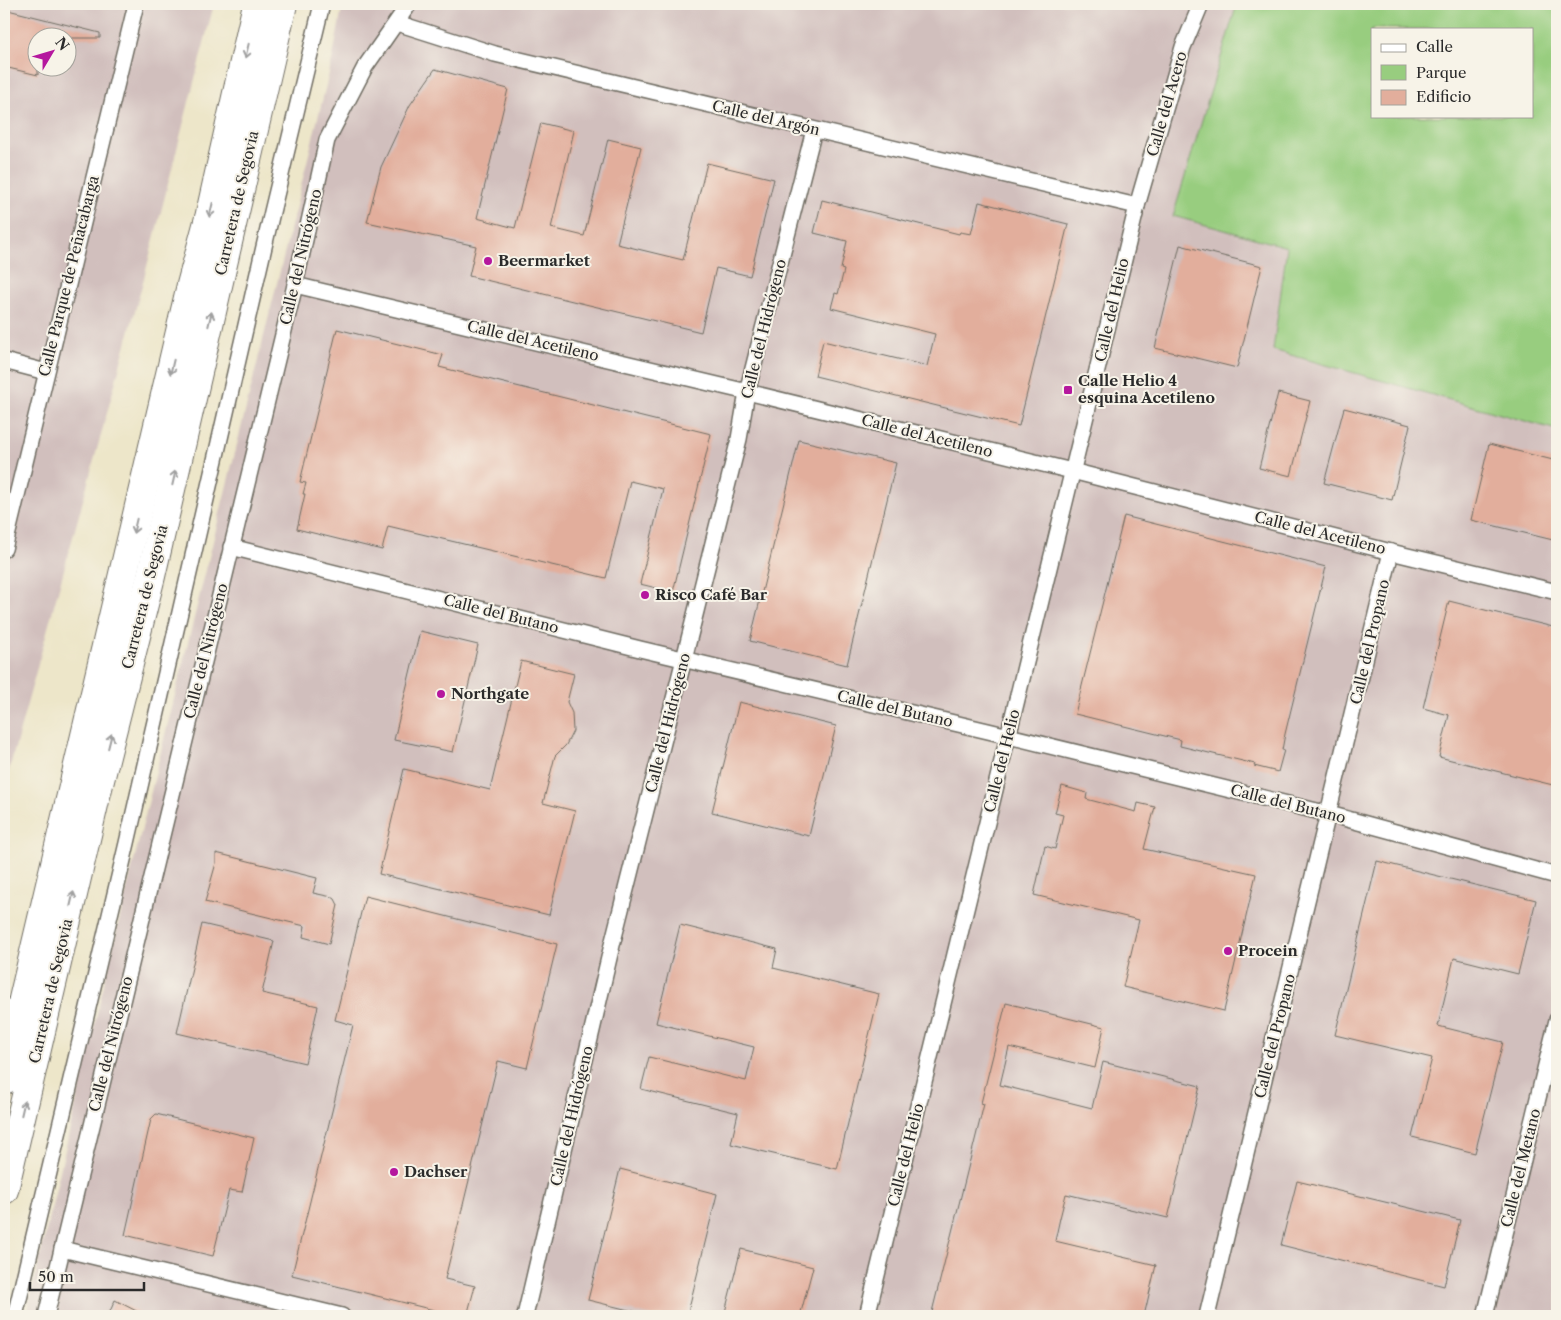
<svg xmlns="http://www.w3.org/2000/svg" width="1561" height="1320" font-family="'Libre Caslon Text',serif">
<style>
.industrial{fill:#d1bfbd;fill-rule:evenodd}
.green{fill:#98cd7f;stroke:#627c55;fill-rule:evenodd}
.building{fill:#e2ae9c}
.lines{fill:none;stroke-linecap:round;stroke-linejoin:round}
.minor-casing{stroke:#6f6c62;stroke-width:18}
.motorway-casing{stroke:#6f6c62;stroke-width:30}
.minor{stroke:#fff;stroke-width:15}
.motorway{stroke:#fff;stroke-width:28}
.oneway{stroke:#a0a0a0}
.poi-dot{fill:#b5179e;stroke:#f7f3e8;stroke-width:2}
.labels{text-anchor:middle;stroke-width:4;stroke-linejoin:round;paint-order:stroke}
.street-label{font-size:15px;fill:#2b2b2b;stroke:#f7f3e8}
.poi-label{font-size:15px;font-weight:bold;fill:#2b2b2b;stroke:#f7f3e8;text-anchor:start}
</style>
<rect width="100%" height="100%" fill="#f7f3e8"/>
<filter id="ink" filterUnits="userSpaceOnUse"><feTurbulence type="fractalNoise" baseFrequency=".02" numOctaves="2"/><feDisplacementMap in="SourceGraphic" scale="10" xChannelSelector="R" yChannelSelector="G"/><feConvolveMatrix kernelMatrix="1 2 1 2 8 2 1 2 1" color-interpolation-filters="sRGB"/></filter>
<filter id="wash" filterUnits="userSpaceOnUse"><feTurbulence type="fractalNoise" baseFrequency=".0096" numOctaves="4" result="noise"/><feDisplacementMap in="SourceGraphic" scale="20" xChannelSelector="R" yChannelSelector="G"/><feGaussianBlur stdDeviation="1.12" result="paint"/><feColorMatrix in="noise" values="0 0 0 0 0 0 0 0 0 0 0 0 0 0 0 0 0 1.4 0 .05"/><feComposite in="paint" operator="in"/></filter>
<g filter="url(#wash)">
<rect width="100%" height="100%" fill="#ede6c9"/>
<g class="industrial">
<path d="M 4,4 L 214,4 L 144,278 L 4,788 ZM 38,38 L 68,38 L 68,68 L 38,68 Z"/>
<polygon points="343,4 1237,4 1173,216 1287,247 1273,350 1557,430 1557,1316 26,1316 115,937 332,61"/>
</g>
<path class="green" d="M 1237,4 L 1557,4 L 1557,430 L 1273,350 L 1287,247 L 1173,216 ZM 1372,29 L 1532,29 L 1532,116 L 1372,116 Z"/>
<g id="blocks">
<g class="building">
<polygon points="4,9 100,33 100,38 38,38 38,75 4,67"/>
<polygon points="435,69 508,89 477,218 515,228 541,123 574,131 551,228 584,236 608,139 641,147 617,244 683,260 707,163 774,179 750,276 716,268 701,332 469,276 476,246 367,222 381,167 410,105"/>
<polygon points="822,200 959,234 960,232 971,234 979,202 1068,224 1019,426 815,376 823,341 927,366 935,334 831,308 835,293 838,294 844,270 841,269 847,241 814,233"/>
<polygon points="1180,245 1262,266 1237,368 1155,348"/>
<polygon points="337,329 443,355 439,367 711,434 673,592 640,584 663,489 630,481 606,578 388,526 382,550 297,529 305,494 303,494 306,483 300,482"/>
<polygon points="1278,393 1310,401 1291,476 1259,468"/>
<polygon points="1344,408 1410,425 1392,500 1324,483"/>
<polygon points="799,440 896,463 847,665 750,641"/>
<polygon points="1489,444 1557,461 1557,541 1471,520"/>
<polygon points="1124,516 1326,567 1285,734 1282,750 1284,750 1278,772 1254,766 1255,764 1180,746 1181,740 1075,714"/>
<polygon points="1449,601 1557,628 1557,786 1439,757 1449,715 1423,708"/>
<polygon points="420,631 478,645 453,752 394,740"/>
<polygon points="521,661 574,674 567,702 572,713 573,731 566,745 555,756 543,803 575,811 549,915 379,874 404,769 490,790"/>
<polygon points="739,702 836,726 809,836 712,812"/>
<polygon points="1062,786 1087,793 1086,799 1136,812 1138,803 1155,807 1144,849 1256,874 1224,1011 1123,987 1139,920 1034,895 1045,846 1055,849 1063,815 1055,813"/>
<polygon points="216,853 317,878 313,893 332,897 335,899 338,905 329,944 303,937 305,926 205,902 216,863"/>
<polygon points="1377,861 1536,900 1518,974 1454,958 1438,1026 1503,1042 1475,1153 1412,1137 1432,1058 1335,1035"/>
<polygon points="365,896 557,944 527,1068 498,1061 445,1279 475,1286 467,1316 458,1316 292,1275 353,1025 335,1020"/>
<polygon points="202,924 274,941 262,993 318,1006 305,1063 177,1033"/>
<polygon points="680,925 777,949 773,968 879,994 837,1169 731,1144 738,1113 641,1089 649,1057 746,1081 754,1047 656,1023"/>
<polygon points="1006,1003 1104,1027 1095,1068 1009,1047 1000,1085 1092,1108 1103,1062 1200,1086 1168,1218 1066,1194 1060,1218 1055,1241 1156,1265 1144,1316 931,1316 984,1104 981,1103"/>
<polygon points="156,1114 254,1138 242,1192 229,1190 213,1256 125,1235 151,1119"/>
<polygon points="620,1169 717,1194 687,1316 653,1316 588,1300"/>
<polygon points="1297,1181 1460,1220 1444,1286 1281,1245"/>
<polygon points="741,1249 813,1267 800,1316 724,1316"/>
<polygon points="115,1300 146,1316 108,1316"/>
</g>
</g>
</g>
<g filter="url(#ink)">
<use href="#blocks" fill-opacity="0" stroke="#6f6c62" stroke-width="1"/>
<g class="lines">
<defs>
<g id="minor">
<polyline points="397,23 495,54 1137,206"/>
<polyline points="295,285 739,390 1072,471 1391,552 1557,592"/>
<polyline points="4,361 46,372"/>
<polyline points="231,547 640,649 988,731 1329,814 1557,876"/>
<polyline points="4,549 136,4"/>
<polyline points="62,1249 342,1316"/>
<polyline points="15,1316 127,843 272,212 322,4"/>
<polyline points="46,1316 295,285 327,140 365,67 409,4"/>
<polyline points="525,1316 612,945 684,659 739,439 747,392 814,130"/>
<polyline points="867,1316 1137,206 1183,47 1201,4"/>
<polyline points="1207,1316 1391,552"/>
<polyline points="1485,1316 1557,1020"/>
</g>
<g id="motorway">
<polyline points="4,1080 191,285 209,218 257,4"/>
<polyline points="4,1190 96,796 151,576 283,4"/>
</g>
</defs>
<use href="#minor" class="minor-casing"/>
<use href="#motorway" class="motorway-casing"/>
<use href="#minor" class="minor"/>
<use href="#motorway" class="motorway"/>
</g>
<defs><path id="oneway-shaft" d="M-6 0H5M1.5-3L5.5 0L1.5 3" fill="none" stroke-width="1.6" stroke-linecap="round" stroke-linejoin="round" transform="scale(1.25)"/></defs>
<g class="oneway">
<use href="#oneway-shaft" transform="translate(247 51) rotate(103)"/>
<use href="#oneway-shaft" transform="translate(211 210) rotate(103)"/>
<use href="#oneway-shaft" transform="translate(210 319) rotate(-77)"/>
<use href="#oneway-shaft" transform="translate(172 367) rotate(103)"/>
<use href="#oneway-shaft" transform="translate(174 478) rotate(-77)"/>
<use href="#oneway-shaft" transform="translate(135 526) rotate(103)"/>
<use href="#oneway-shaft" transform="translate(110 741) rotate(-76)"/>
<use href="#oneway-shaft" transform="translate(72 899) rotate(-77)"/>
<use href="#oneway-shaft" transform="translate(23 1108) rotate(-77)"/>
</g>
</g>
<g class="poi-dot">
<circle cx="488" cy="261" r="5"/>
<rect x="1063" y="385" width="10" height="10" rx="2.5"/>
<circle cx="645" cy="595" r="5"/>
<circle cx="441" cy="694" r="5"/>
<circle cx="1228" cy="951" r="5"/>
<circle cx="394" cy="1172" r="5"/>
</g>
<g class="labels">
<g class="street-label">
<text transform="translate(1167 104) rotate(-74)" y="5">Calle del Acero</text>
<text transform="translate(766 118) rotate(13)" y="5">Calle del Argón</text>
<text transform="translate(237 203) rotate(-77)" y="5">Carretera de Segovia</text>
<text transform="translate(301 257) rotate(-77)" y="5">Calle del Nitrógeno</text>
<text transform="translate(69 276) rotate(-76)" y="5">Calle Parque de Peñacabarga</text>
<text transform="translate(1112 310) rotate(-77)" y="5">Calle del Helio</text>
<text transform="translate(764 329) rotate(-76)" y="5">Calle del Hidrógeno</text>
<text transform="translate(533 341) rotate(13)" y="5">Calle del Acetileno</text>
<text transform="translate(927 436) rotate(14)" y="5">Calle del Acetileno</text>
<text transform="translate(1320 533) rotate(14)" y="5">Calle del Acetileno</text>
<text transform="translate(145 597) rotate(-76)" y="5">Carretera de Segovia</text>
<text transform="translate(501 614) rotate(14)" y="5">Calle del Butano</text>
<text transform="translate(1370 642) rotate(-77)" y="5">Calle del Propano</text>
<text transform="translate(206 651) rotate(-76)" y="5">Calle del Nitrógeno</text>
<text transform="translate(895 709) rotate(13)" y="5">Calle del Butano</text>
<text transform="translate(668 723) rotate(-76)" y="5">Calle del Hidrógeno</text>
<text transform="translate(1002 761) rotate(-76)" y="5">Calle del Helio</text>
<text transform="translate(1288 804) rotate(14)" y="5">Calle del Butano</text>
<text transform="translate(51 991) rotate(-77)" y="5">Carretera de Segovia</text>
<text transform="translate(1275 1036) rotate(-76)" y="5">Calle del Propano</text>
<text transform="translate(111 1044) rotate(-76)" y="5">Calle del Nitrógeno</text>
<text transform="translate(572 1116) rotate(-77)" y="5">Calle del Hidrógeno</text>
<text transform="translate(906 1155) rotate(-76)" y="5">Calle del Helio</text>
<text transform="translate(1521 1168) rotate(-76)" y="5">Calle del Metano</text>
</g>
<g class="poi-label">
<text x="498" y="266">Beermarket</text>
<text x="1078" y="386">Calle Helio 4<tspan x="1078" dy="17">esquina Acetileno</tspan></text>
<text x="655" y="600">Risco Café Bar</text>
<text x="451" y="699">Northgate</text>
<text x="1238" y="956">Procein</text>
<text x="404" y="1177">Dachser</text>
</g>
</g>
<rect width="1561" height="1320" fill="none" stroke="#f7f3e8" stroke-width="20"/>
<rect x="1371" y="28" width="162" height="90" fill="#f7f3e8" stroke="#a5a39c"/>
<rect x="1381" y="44" width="25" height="8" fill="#ffffff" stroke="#a5a39c"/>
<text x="1416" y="52" font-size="15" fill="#2b2b2b">Calle</text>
<rect x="1381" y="65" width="25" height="15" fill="#98cd7f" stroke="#a5a39c"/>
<text x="1416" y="78" font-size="15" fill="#2b2b2b">Parque</text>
<rect x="1381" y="90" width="25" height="15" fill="#e2ae9c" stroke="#a5a39c"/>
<text x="1416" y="102" font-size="15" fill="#2b2b2b">Edificio</text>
<g transform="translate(52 52) rotate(52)"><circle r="24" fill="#f7f3e8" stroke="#a5a39c"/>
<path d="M0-4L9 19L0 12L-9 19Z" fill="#b5179e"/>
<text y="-8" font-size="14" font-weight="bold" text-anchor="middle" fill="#2b2b2b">N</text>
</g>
<path d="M30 1282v8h114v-8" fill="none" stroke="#2b2b2b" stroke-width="2.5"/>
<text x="38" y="1282" font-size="15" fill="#2b2b2b" stroke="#f7f3e8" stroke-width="4" paint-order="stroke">50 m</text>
</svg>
